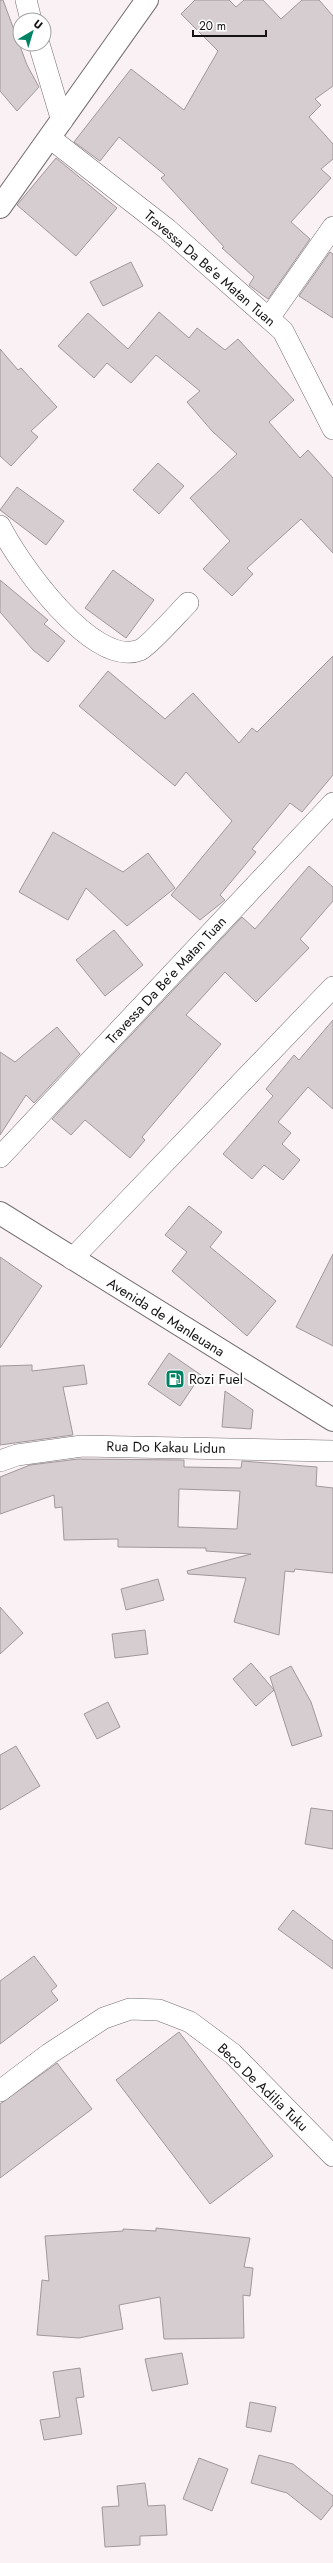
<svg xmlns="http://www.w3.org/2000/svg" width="333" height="2563" font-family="Jost,sans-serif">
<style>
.building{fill:#d5cdd0;stroke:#a0989b;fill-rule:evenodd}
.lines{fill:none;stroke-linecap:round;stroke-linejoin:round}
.street-casing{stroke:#766f72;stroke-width:22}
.secondary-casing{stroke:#766f72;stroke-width:24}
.street{stroke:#fff;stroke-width:21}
.secondary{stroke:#fff;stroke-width:22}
.labels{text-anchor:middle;stroke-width:4;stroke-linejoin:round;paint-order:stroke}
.street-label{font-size:14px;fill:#161315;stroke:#fff}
.poi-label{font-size:14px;fill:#161315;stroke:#fff;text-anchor:start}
</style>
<rect width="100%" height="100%" fill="#faf1f5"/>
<g class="building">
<polygon points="0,0 3,0 27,65 39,87 17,111 0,91"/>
<polygon points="195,0 229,0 236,7 244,0 263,0 281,19 302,0 319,0 333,16 333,86 315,99 321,105 309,117 333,144 333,159 321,169 331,178 291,222 310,239 268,299 249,285 254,277 222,248 224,247 161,178 165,175 119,137 100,161 74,142 131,69 184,110 218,51 181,14"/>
<polygon points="56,158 117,208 76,256 17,205"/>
<polygon points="330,252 333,254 333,318 299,296"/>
<polygon points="131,262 143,286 103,306 90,282"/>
<polygon points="159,312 189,338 197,328 225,350 238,339 294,400 269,422 300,458 308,450 333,478 333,553 301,519 247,568 253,574 232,596 203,569 230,541 190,498 237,454 212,431 187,402 200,391 156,355 131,383 107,363 94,378 58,346 88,313 128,349"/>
<polygon points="0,349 18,370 21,368 57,407 31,431 38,437 11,466 0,456"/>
<polygon points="158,463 184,486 159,514 133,490"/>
<polygon points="17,487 64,521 46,545 0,510"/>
<polygon points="113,570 154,600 126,638 85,608"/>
<polygon points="0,580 48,620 44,624 65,641 48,662 33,650 0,612"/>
<polygon points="333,656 333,775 302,812 290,803 252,849 256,852 220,895 225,900 200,920 171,895 232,821 186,772 175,786 79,706 108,671 165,719 193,693 239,743 252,728 257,732"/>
<polygon points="53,832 123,872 148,853 175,888 127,926 86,888 68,920 19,892"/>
<polygon points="309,866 333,887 333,901 300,939 309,948 256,1002 225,972 186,1015 221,1044 142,1137 145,1140 130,1158 85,1120 71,1135 52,1119 242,917 255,929"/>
<polygon points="114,930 143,965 105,996 76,960"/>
<polygon points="333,1020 333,1109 308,1087 278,1122 291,1133 282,1144 300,1160 283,1180 264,1165 252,1179 223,1154 273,1096 266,1089 294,1055 299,1060"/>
<polygon points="57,1027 80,1054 34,1103 26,1095 0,1135 0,1052 15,1062"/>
<polygon points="189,1206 222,1232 210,1247 276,1301 247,1336 172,1271 187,1252 165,1235"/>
<polygon points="333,1254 333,1346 296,1327"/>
<polygon points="0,1257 42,1286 0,1348"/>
<polygon points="169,1353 201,1375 180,1406 148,1384"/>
<polygon points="32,1365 32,1371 84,1365 87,1384 63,1387 73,1435 0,1445 0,1366"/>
<polygon points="225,1391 253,1410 251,1429 222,1427"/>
<path d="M 78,1459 L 184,1460 L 184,1467 L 241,1468 L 242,1461 L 317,1467 L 316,1486 L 333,1488 L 333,1573 L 295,1569 L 294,1572 L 285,1571 L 279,1635 L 234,1622 L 246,1578 L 188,1574 L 187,1571 L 251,1554 L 206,1551 L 206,1548 L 118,1547 L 118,1539 L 64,1540 L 62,1507 L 55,1508 L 54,1495 L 0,1514 L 0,1477 L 30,1465 ZM 179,1489 L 240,1491 L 237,1529 L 178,1527 Z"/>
<polygon points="158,1579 164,1600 126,1610 121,1589"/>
<polygon points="0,1607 23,1633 0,1654"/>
<polygon points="145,1630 148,1654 115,1658 112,1634"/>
<polygon points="251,1663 274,1690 256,1706 233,1679"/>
<polygon points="291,1666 311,1702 322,1736 292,1746 270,1677"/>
<polygon points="108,1702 120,1727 97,1739 84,1714"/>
<polygon points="16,1746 40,1786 0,1810 0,1755"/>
<polygon points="311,1808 333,1811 333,1849 305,1844"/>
<polygon points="293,1910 333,1941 333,1969 278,1929"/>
<polygon points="34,1956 57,1986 51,1991 58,2000 0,2044 0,1981"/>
<polygon points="179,2032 273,2156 210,2204 116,2080"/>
<polygon points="57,2063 92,2109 0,2178 0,2104"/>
<polygon points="156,2228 250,2238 244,2267 253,2268 250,2296 243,2295 244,2338 164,2339 160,2297 119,2305 123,2329 79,2338 37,2335 42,2280 49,2281 45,2236 123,2231 123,2229 156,2231"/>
<polygon points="182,2353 188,2384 152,2391 145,2359"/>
<polygon points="80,2368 84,2397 76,2398 82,2434 44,2440 40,2420 60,2417 53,2372"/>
<polygon points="250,2402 276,2407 271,2432 246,2427"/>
<polygon points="259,2455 293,2464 333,2496 333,2505 321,2520 287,2493 251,2483"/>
<polygon points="199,2458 228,2469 212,2511 183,2499"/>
<polygon points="145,2483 148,2506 165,2505 167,2535 140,2536 140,2545 105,2547 102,2507 119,2506 117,2486"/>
</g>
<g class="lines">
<defs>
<g id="street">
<polyline points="26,0 31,20"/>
<polyline points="39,44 62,121"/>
<polyline points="50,138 167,229 283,331 333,429"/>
<polyline points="269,318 333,227"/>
<path d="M 0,526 C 18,562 93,669 140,650 C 149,646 179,612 188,603"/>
<polyline points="0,1157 333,803"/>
<polyline points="72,1259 333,987"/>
<polyline points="0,1461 17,1455 82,1446 333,1451"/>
<polyline points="0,2091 49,2054 104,2018 130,2009 159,2010 190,2022 233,2054 333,2156"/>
</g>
<g id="secondary">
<polyline points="0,207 147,0"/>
<polyline points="0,1213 333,1420"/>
</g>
</defs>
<use href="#street" class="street-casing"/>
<use href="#secondary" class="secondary-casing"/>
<use href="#street" class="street"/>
<use href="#secondary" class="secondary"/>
</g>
<defs>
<symbol id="fuel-square" viewBox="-11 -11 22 22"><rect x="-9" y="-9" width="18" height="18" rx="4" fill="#008264" stroke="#fff"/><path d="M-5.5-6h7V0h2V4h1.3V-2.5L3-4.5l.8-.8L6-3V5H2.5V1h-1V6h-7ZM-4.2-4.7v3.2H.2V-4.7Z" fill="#fff"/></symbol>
</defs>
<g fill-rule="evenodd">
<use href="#fuel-square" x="164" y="1368" width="22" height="22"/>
</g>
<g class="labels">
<g class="street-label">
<text transform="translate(210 268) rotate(41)" y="5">Travessa Da Be’e Matan Tuan</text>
<text transform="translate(166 980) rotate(-47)" y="5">Travessa Da Be’e Matan Tuan</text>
<text transform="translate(166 1317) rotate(32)" y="5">Avenida de Manleuana</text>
<text transform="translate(166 1447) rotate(1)" y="5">Rua Do Kakau Lidun</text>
<text transform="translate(263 2087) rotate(44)" y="5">Beco De Adilia Tuku</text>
</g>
<g class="poi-label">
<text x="189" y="1384">Rozi Fuel</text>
</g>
</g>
<g transform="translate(32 32) rotate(38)"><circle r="19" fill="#ffffff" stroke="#a2a1a1"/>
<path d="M0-3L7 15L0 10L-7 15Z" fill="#008264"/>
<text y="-6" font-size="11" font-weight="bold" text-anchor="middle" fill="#161315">U</text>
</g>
<path d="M193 30v6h73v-6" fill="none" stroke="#161315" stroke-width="2"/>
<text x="199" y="30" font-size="12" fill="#161315" stroke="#ffffff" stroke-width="3" paint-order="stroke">20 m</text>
</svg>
